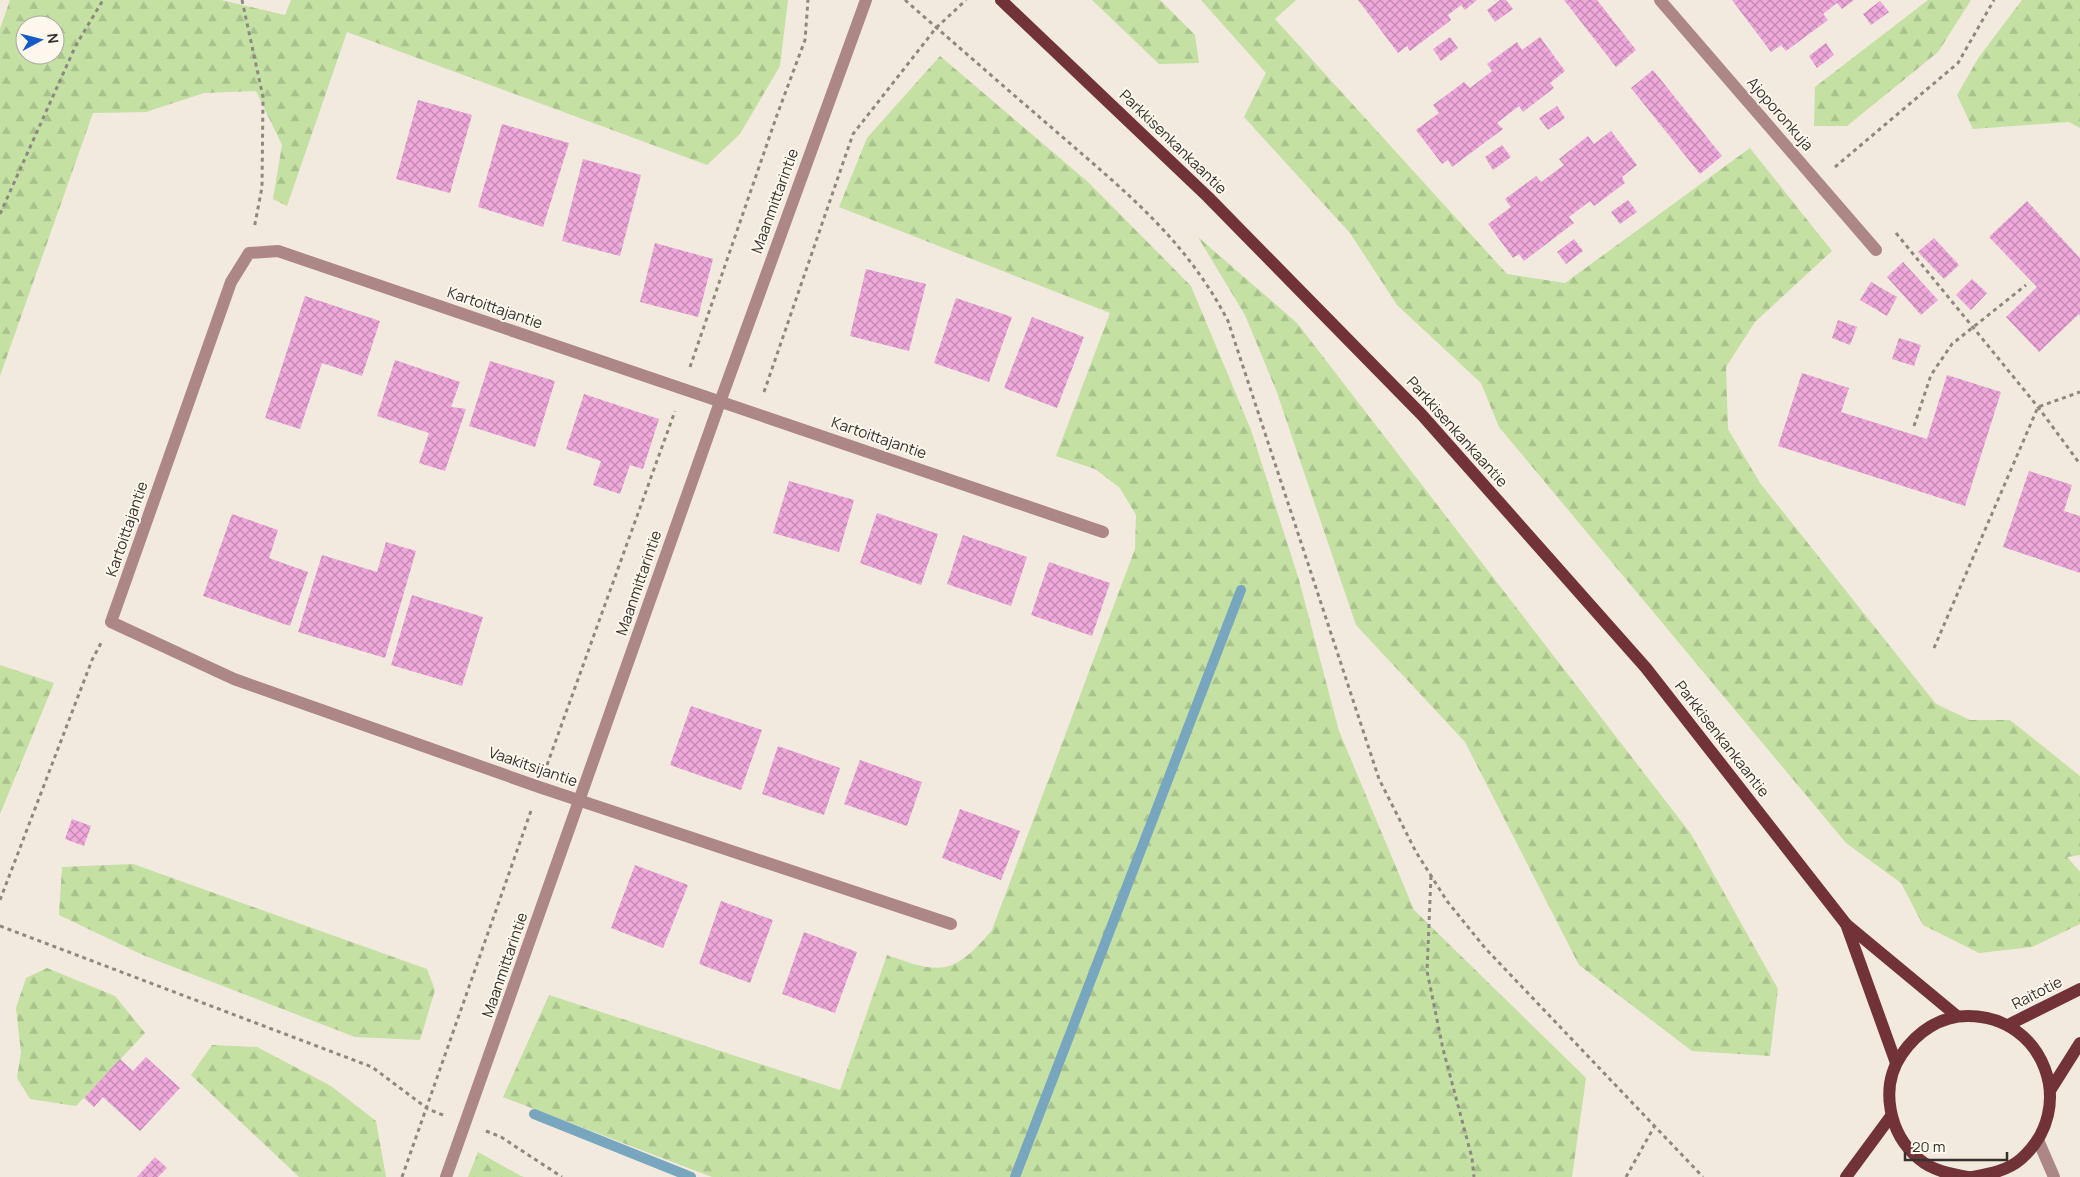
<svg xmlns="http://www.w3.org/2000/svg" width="2080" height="1177" font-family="Manrope,sans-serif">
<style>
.forest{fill:url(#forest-firs);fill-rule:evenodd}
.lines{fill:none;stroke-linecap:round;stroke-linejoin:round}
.stream{stroke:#78a6be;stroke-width:10}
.building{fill:url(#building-cross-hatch)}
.path{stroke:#8e8881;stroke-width:3;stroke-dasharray:4 4;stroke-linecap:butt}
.minor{stroke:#ad8687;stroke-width:12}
.major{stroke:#723338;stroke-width:12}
.labels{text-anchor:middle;stroke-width:4;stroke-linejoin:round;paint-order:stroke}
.street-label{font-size:15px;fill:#35312d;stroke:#fef7ee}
</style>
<defs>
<pattern id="forest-firs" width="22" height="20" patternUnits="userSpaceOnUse" patternTransform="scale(1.25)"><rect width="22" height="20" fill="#c4e0a3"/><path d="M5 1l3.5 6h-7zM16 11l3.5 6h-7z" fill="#a9c18d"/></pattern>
<pattern id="building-cross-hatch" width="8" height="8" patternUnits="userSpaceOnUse" patternTransform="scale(1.25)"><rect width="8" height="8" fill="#eea8db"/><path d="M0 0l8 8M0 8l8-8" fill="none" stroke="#c289b2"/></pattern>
</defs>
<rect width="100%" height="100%" fill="#f2e9df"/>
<g class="forest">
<path d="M 10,0 L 221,0 L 285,15 L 291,0 L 788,0 L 780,66 L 740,134 L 707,165 L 347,32 L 287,206 L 273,199 L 282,145 L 256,91 L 204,93 L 146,112 L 93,113 L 0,376 L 0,29 ZM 25,25 L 55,25 L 55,55 L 25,55 Z"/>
<polygon points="1092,0 1160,0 1195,35 1199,63 1159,64"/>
<polygon points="1201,0 1296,0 1275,19 1507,274 1565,283 1750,148 1832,251 1755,322 1726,367 1728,429 1760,483 1936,704 1970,720 2010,720 2080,776 2080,855 2067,857 2080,872 2080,924 2032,947 1979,953 1923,925 1901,883 1846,843 1499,427 1481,383 1397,305 1350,233 1244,117 1266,73"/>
<polygon points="1928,0 1971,0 1938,52 1847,126 1814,126 1815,87"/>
<polygon points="2022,0 2080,0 2080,128 2069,122 1973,129 1957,95 1979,57"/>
<path d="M 940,56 L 1088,182 L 1191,286 L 1251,430 L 1299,580 L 1339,731 L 1414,910 L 1586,1078 L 1572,1177 L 712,1177 L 503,1097 L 549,995 L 840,1090 L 887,955 C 941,975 954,975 992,930 L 1135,549 L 1136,515 L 1120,488 L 1095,469 L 1056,456 L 1110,313 L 839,207 L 867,138 Z"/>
<polygon points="1198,237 1297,323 1691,834 1778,989 1770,1056 1692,1051 1579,965 1465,742 1356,625 1276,390 1245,315"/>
<polygon points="0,665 54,683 0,814"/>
<polygon points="133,864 427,969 435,990 420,1040 355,1037 145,956 59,915 62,867"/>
<polygon points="47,968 115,996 145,1033 76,1106 30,1099 17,1078 21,1052 16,1008 26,978"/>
<polygon points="212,1045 257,1047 331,1086 376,1121 386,1177 299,1177 191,1075"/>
<polygon points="478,1152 519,1175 524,1177 468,1177"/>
</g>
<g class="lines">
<g class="stream">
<polyline points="534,1114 691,1177"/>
<polyline points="1015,1177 1241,590"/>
</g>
</g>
<g class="building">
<polygon points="1358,0 1477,0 1465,10 1461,5 1448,15 1451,20 1410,51 1407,46 1398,53"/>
<polygon points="1500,0 1506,0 1513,9 1495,22 1487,10"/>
<polygon points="1564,0 1597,0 1636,50 1616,67"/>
<polygon points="1732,0 1854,0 1842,9 1837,3 1823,14 1828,20 1786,51 1781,45 1771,52"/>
<polygon points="1880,1 1889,12 1871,25 1863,14"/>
<polygon points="1450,37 1458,48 1441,61 1433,49"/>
<polygon points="1540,37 1565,71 1550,83 1554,88 1523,112 1519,106 1497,123 1503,129 1452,167 1448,160 1442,164 1416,130 1439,113 1433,105 1464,82 1470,88 1492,71 1487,64 1517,42 1522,50"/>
<polygon points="1826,43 1834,55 1817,68 1809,56"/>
<polygon points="1653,70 1722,156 1700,174 1631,88"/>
<polygon points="418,100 472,115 450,193 396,179"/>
<polygon points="1557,106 1565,118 1548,130 1539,118"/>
<polygon points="502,124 569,143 543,227 478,207"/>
<polygon points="1611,131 1637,165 1622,177 1625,183 1594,206 1590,201 1569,217 1574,223 1524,261 1519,254 1513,258 1488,224 1511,207 1505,199 1536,176 1541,182 1564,165 1559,159 1588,136 1594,144"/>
<polygon points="1502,145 1511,157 1493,170 1485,157"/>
<polygon points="583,159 641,175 620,256 562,241"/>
<polygon points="1628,200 1637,212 1620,224 1611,212"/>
<polygon points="2027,201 2080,258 2080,316 2079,314 2039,352 2006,317 2037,287 1989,237"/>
<polygon points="1934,238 1959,265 1944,279 1918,252"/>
<polygon points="1574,239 1583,251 1566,264 1557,252"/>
<polygon points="655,243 713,259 698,317 640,302"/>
<polygon points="1903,262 1938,300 1921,315 1887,277"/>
<polygon points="866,269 926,284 909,351 850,336"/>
<polygon points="1972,279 1987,293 1971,310 1956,295"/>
<polygon points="1871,282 1897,297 1887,316 1860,300"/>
<polygon points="305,296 380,321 362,376 322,363 300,429 265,418"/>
<polygon points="956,298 1012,317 989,382 934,363"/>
<polygon points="1032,317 1084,337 1057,408 1004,388"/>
<polygon points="1838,320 1857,327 1850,345 1832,338"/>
<polygon points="1899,338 1921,345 1914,366 1892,359"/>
<polygon points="395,360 460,382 451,407 466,409 445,471 419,463 429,433 377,416"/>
<polygon points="490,361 555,381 535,447 469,426"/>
<polygon points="1802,373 1849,388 1841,412 1927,439 1947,375 2001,392 1965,506 1778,446"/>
<polygon points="584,394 659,419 643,469 630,465 620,494 593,485 601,461 566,449"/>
<polygon points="2029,471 2072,485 2064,511 2080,516 2080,573 2003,547"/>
<polygon points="789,481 854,500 839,552 773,533"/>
<polygon points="877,513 938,534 921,585 860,563"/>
<polygon points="232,514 278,530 269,558 308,572 290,626 203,596"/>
<polygon points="963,535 1027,557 1011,606 947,584"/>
<polygon points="386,542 416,551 385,658 298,632 322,555 377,572"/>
<polygon points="1049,562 1110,583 1092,636 1031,615"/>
<polygon points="412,595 483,617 462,686 391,665"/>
<polygon points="691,706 762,730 741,790 670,765"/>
<polygon points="778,746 840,768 824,815 762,794"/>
<polygon points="860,760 922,782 907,826 844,804"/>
<polygon points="960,809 1020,831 1001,880 942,858"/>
<polygon points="72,819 91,826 84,846 65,839"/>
<polygon points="635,865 688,885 663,948 611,928"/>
<polygon points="721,901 773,920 750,983 699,964"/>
<polygon points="804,932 857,952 835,1013 782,994"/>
<polygon points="146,1057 180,1088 140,1131 103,1097 94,1107 84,1098 120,1059 133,1071"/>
<polygon points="155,1157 167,1168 158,1177 137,1177"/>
</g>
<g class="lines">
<g class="path">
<polyline points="242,0 263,97 262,187 254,229"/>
<path d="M 905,0 C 956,45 1008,90 1059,134 C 1127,193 1186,240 1228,321 L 1379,779 L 1416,852 L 1447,901 L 1485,948 L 1703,1177"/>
<polyline points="1835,167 1958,63 1994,0"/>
<polyline points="0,214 76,45 103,0"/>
<polyline points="1896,233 2038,407 2080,464"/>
<polyline points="690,367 777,115 805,40 808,0"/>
<polyline points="764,392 853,134 936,28 966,0"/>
<polyline points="1914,426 1931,375 1952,344 2026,285"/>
<polyline points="1934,648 2038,407 2080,392"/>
<polyline points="547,765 675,411"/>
<polyline points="1431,876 1427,971 1443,1049 1472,1158 1474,1177"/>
<polyline points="0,900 92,660 101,643"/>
<polyline points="0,926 372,1067 428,1109 443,1115"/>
<polyline points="486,1131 501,1137 562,1177"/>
<polyline points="402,1177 532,808"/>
<polyline points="1626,1177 1654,1127"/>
</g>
<g class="minor">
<polyline points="1660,0 1876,250"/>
<polyline points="951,924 539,787 234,679 111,622 231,282 249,253 278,251 1103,532"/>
<polyline points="2038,1140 2054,1177"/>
<polyline points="446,1177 720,402 866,0"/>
</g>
<g class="major">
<polyline points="1001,0 1208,197 1422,415 1646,668 1846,924 1957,1016"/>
<polyline points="1846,924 1896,1063"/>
<polyline points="2008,1025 2080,989"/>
<polyline points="2051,1089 2080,1043"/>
<polyline points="1846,1177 1891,1116"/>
<path d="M 1968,1177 C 1951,1174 1933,1171 1919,1159 C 1889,1134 1879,1087 1902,1054 C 1917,1032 1940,1016 1968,1016 C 2044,1016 2079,1108 2021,1159 C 2007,1171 1989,1174 1972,1177"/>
</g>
</g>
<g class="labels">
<g class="street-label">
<text transform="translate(1780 114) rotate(49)" y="5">Ajoporonkuja</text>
<text transform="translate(1173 142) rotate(44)" y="5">Parkkisenkankaantie</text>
<text transform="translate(775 201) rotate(-70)" y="5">Maanmittarintie</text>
<text transform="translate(495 308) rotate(19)" y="5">Kartoittajantie</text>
<text transform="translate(1457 432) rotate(48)" y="5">Parkkisenkankaantie</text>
<text transform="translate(879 438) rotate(19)" y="5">Kartoittajantie</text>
<text transform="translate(127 529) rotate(-71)" y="5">Kartoittajantie</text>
<text transform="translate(639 583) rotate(-71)" y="5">Maanmittarintie</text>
<text transform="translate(1722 739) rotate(52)" y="5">Parkkisenkankaantie</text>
<text transform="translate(533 767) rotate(19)" y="5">Vaakitsijantie</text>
<text transform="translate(505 965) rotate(-71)" y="5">Maanmittarintie</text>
<text transform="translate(2037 993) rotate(-27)" y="5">Raitotie</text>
</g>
</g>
<g transform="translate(40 40) rotate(83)"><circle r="24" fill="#fef7ee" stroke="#aea8a1"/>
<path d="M0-4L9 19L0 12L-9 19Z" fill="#165cc7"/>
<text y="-8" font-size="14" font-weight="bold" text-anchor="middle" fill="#35312d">N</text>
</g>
<path d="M1905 1152v8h102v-8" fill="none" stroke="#35312d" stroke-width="2.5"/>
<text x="1912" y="1152" font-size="15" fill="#35312d" stroke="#fef7ee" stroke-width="4" paint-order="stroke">20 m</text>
</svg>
